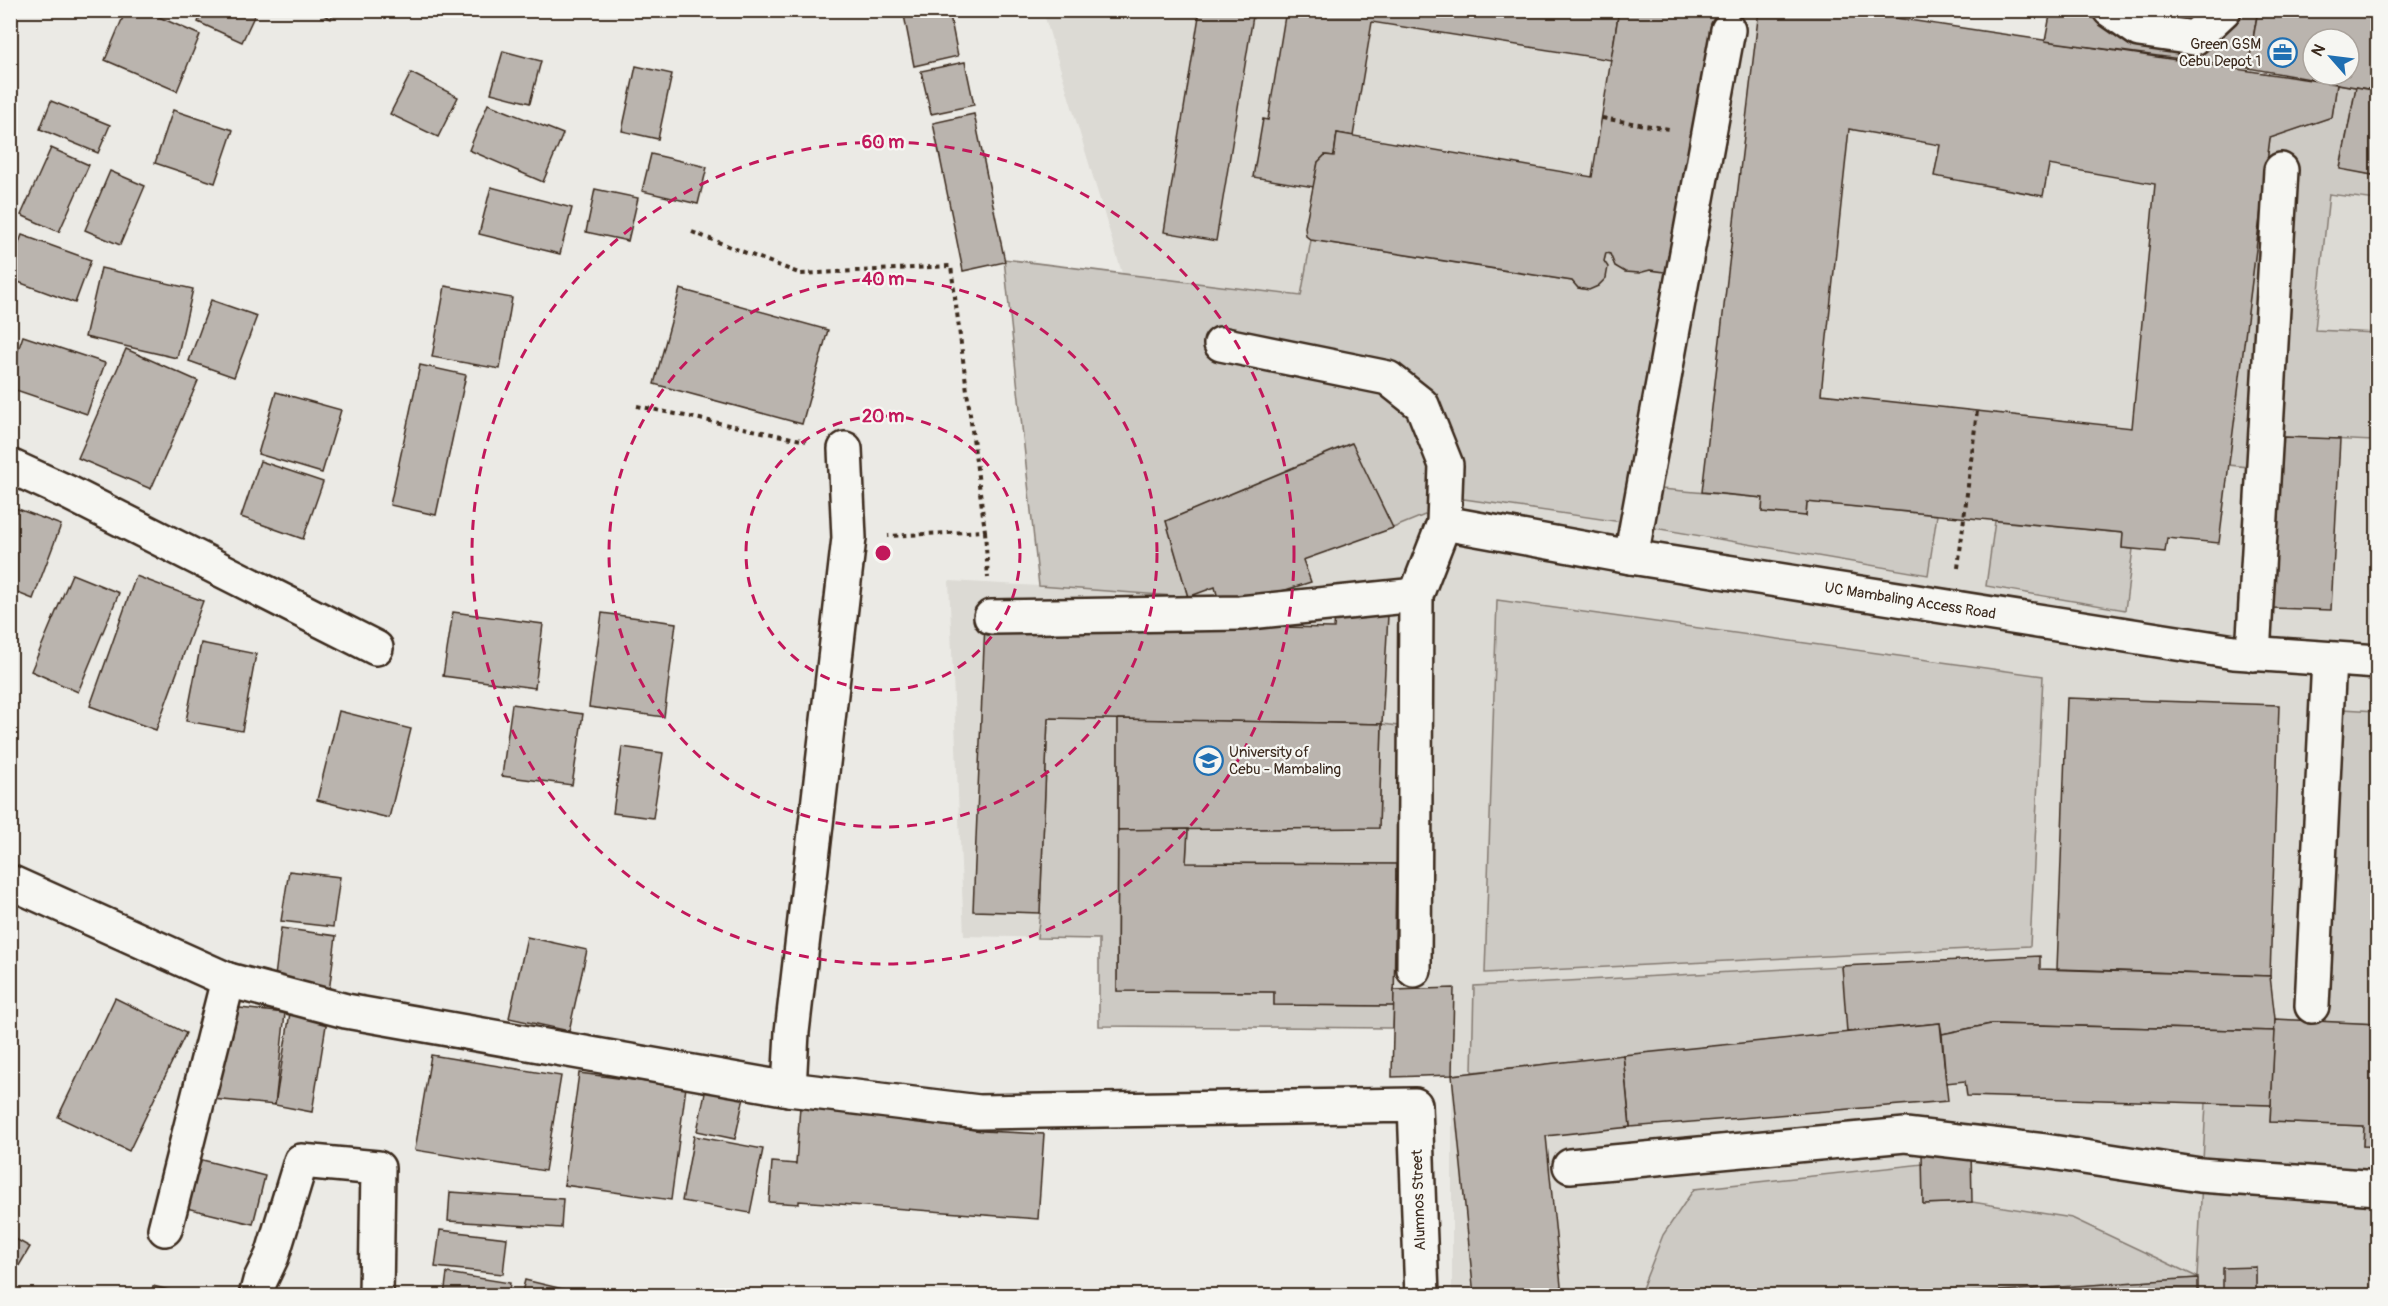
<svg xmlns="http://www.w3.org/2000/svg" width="2388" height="1306" font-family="Pangolin,sans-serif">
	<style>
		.built { fill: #dcdad4 }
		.green { fill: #cdcac4; stroke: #847a71; stroke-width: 1.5 }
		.building { fill: #bab4ae; stroke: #3b2a1e; stroke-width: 1.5; fill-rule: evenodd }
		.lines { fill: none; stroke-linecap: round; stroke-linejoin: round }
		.minor-casing { stroke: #3b2a1e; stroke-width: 38 }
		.path { stroke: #3b2a1e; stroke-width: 4; stroke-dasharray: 4.5 4.5; stroke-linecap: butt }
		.minor { stroke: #f6f6f2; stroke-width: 33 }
		.ring { fill: none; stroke: #c2185b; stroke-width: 3; stroke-dasharray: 10 8 }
		.labels { text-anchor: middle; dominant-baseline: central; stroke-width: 4.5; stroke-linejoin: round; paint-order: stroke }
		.poi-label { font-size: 15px; fill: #3b2a1e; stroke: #f6f6f2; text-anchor: end }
		.street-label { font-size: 15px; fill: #3b2a1e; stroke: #f6f6f2 }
		.centre { fill: #c2185b; stroke: #f6f6f2; stroke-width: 3 }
		.ring-label { font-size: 18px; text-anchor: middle; font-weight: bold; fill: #c2185b; stroke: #f6f6f2; stroke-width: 4.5; stroke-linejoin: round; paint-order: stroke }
	</style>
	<rect width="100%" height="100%" fill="#ebeae5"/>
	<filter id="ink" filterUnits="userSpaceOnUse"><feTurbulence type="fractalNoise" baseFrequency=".0167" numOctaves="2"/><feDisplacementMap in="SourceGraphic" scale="12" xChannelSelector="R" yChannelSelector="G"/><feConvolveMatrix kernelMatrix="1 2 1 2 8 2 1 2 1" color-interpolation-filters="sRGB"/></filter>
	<g filter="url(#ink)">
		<path class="built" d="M 1043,11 L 1841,11 L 2377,95 L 2377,1295 L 1452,1295 L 1452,1075 L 1392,1077 L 1393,1028 L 1099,1026 L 1098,939 L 964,936 L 949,581 L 1039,586 L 1004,259 L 1122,273 Z"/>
		<g class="green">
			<path d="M 2337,84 L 2356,87 L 2340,168 L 2377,176 L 2377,200 L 2329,194 L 2315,330 L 2377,333 L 2378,406 L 2374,441 L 2283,437 L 2281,470 L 2228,465 L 2270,138 L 2332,117 Z"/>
			<path d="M 1311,240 L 1572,281 L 1578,288 C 1591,290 1597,287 1606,278 L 1604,261 L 1606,253 L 1610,254 L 1615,266 C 1635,277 1634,269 1652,270 C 1658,270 1665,272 1671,273 L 1628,523 L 1464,499 L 1393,528 L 1351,443 L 1166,521 L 1188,597 L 1039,586 L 1004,259 L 1301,296 Z"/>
			<path d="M 1661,489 L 1763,498 L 1762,512 L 1806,516 L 1807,502 L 1937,515 L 1928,575 L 1654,528 Z"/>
			<path d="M 1995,521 L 2123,533 L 2122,548 L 2133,549 L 2125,610 L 1986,586 Z"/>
			<path d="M 1497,600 L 2043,676 L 2030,946 L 1485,973 Z"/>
			<path d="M 2342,709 L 2377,711 L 2377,1024 L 2325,1022 Z"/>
			<path d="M 1048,718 L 1118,719 L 1117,991 L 1274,992 L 1274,1005 L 1394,1006 L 1393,1028 L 1099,1026 L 1099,939 L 1037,938 L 1040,913 Z"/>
			<path d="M 1382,724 L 1398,726 L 1396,864 L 1186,863 L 1188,829 L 1379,828 Z"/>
			<path d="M 1842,966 L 1851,1032 L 1472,1072 L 1474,986 Z"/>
			<path d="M 2206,1103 L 2271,1105 L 2270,1122 L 2364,1126 L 2363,1146 L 2377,1147 L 2377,1295 L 2256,1295 L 2256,1267 L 2223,1296 L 2198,1295 L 2197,1278 L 1935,1296 L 1639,1296 L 1663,1235 L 1694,1189 L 1923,1164 L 1923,1204 L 1972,1202 L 2072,1218 L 2197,1277 Z"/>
		</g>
		<g class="building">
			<path d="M 126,10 L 143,10 L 200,35 L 177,91 L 105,60 Z"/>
			<path d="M 203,10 L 257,10 L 242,42 L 198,22 Z"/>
			<path d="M 314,10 L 335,10 L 331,19 Z"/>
			<path d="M 903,10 L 949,10 L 958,56 L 914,66 Z"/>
			<path d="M 1200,10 L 1254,10 L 1216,241 L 1164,232 Z"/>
			<path d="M 1286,10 L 1619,10 L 1611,60 L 1372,22 L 1353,136 L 1337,133 L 1334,156 L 1325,155 L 1318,162 L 1314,187 L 1253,177 L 1263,119 L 1268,120 Z"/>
			<path d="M 1619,10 L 1719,10 L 1671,273 L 1650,270 L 1639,273 L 1625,272 L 1615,266 L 1610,254 L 1606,253 L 1604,261 L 1608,267 L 1606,278 L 1598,286 L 1589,290 L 1578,288 L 1572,281 L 1311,240 L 1306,236 L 1305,227 L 1318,162 L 1325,155 L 1334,156 L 1337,133 L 1592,177 Z"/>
			<path d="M 1759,10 L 1842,10 L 2337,84 L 2332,117 L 2270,138 L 2219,543 L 2167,538 L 2165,552 L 2133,549 L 2122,548 L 2123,533 L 1807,502 L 1806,516 L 1762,512 L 1763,498 L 1702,492 ZM 1849,129 L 1940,145 L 1934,176 L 2043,196 L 2049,165 L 2155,184 L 2132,428 L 1821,394 Z"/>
			<path d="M 2051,10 L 2258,10 L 2248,68 L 2045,41 Z"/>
			<path d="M 2258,10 L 2378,10 L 2378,91 L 2248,68 ZM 2313,39 L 2349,39 L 2349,75 L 2313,75 Z"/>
			<path d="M 503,51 L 541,61 L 530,103 L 491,93 Z"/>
			<path d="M 965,62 L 974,105 L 931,114 L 921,71 Z"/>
			<path d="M 636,66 L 672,74 L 658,139 L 622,131 Z"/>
			<path d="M 411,73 L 458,97 L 438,137 L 390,114 Z"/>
			<path d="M 2356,87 L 2378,91 L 2378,176 L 2340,169 Z"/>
			<path d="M 51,101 L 110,125 L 98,153 L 40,129 Z"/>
			<path d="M 488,104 L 563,134 L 543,182 L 469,150 Z"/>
			<path d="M 173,110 L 233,130 L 215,183 L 155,163 Z"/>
			<path d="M 974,114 L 1005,262 L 963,271 L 933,123 Z"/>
			<path d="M 51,148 L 89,165 L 59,232 L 21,215 Z"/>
			<path d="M 651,154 L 707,167 L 698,204 L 642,191 Z"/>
			<path d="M 110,171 L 145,186 L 120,245 L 85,230 Z"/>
			<path d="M 491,187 L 572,208 L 560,254 L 479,234 Z"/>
			<path d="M 595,189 L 638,198 L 628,241 L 586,232 Z"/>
			<path d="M 22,235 L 91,260 L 75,303 L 10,279 L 10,266 Z"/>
			<path d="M 101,268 L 193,289 L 177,358 L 85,337 Z"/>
			<path d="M 445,286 L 512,298 L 500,369 L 432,357 Z"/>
			<path d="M 680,289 L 828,330 L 802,424 L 654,384 Z"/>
			<path d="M 211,300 L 257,316 L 234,377 L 189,361 Z"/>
			<path d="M 23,336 L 105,363 L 87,414 L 10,388 L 10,373 Z"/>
			<path d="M 126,349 L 198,381 L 151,489 L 78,458 Z"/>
			<path d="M 420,365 L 466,375 L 436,515 L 390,505 Z"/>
			<path d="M 276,392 L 341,410 L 322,473 L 258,454 Z"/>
			<path d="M 2283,437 L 2340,439 L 2331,610 L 2272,608 Z"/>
			<path d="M 1352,443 L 1393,528 L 1303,560 L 1311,582 L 1221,610 L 1215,587 L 1188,597 L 1166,521 Z"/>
			<path d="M 260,461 L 323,482 L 303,539 L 241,517 Z"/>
			<path d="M 10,506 L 61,525 L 33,599 L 10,590 Z"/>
			<path d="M 72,574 L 119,593 L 78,692 L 31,671 Z"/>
			<path d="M 136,576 L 203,601 L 156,730 L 90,706 Z"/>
			<path d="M 453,612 L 543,624 L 535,688 L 443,676 Z"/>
			<path d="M 602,613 L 676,623 L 664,717 L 589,707 Z"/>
			<path d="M 1335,614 L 1388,615 L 1382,724 L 1048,718 L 1040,913 L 973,911 L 985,622 L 1334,628 Z"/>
			<path d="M 201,643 L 256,654 L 242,731 L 186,721 Z"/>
			<path d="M 2067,698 L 2279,705 L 2270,976 L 2057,969 Z"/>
			<path d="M 512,704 L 583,714 L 572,785 L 502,776 Z"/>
			<path d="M 339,711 L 411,729 L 389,818 L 317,800 Z"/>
			<path d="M 1118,719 L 1382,724 L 1379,828 L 1118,830 Z"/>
			<path d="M 622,747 L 663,753 L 653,818 L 613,813 Z"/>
			<path d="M 1188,829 L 1186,863 L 1396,864 L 1394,1006 L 1274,1005 L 1274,992 L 1117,991 L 1118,830 Z"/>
			<path d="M 289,871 L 340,877 L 333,927 L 281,921 Z"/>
			<path d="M 281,928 L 336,936 L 329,992 L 274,985 Z"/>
			<path d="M 527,937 L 587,950 L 569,1031 L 509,1018 Z"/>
			<path d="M 2040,956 L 2040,969 L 2270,976 L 2275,1019 L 2275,1031 L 1991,1024 L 1942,1034 L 1940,1023 L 1847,1032 L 1842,966 Z"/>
			<path d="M 1454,988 L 1452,1075 L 1392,1077 L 1394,990 Z"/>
			<path d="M 115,998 L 186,1033 L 129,1151 L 58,1117 Z"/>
			<path d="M 221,1006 L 285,1013 L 275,1105 L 212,1099 Z"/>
			<path d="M 290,1013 L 327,1019 L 312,1112 L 275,1105 Z"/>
			<path d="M 2275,1019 L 2378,1024 L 2378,1147 L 2363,1146 L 2364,1126 L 2270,1122 Z"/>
			<path d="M 1940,1023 L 1948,1101 L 1630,1127 L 1623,1055 Z"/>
			<path d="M 1991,1024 L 2275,1031 L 2271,1105 L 1967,1096 L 1965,1081 L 1946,1083 L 1942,1034 Z"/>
			<path d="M 431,1055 L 561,1076 L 545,1171 L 415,1150 Z"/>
			<path d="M 1623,1055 L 1630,1127 L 1546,1136 L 1562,1296 L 1474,1296 L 1452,1075 Z"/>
			<path d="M 579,1073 L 686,1087 L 671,1200 L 564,1185 Z"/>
			<path d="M 706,1088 L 744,1097 L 735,1139 L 697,1131 Z"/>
			<path d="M 800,1106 L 982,1131 L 1044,1134 L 1038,1219 L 799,1201 L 799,1204 L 769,1202 L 772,1162 L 796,1164 Z"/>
			<path d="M 694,1136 L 763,1149 L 750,1213 L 682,1201 Z"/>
			<path d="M 1971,1150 L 1972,1202 L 1923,1204 L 1922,1154 Z"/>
			<path d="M 191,1157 L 265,1176 L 253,1224 L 178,1206 Z"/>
			<path d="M 450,1192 L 563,1199 L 561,1228 L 448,1221 Z"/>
			<path d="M 440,1230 L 507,1238 L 503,1274 L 435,1267 Z"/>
			<path d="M 10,1236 L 30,1247 L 10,1281 Z"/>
			<path d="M 2256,1267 L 2256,1296 L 2223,1296 L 2223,1268 Z"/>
			<path d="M 447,1273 L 510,1283 L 508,1296 L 444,1296 Z"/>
			<path d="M 2198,1278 L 2198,1296 L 1935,1295 Z"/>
			<path d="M 525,1280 L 563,1289 L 561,1296 L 521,1296 Z"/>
			<path d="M 153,1286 L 192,1296 L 150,1296 Z"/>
		</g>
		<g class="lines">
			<defs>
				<g id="minor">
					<path d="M 2110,10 L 2139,30 L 2194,38 L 2224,10"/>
					<path d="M 1221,344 L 1388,378 L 1422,405 L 1446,465 L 1444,523 L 1416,595 L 1414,970"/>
					<path d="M 10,466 L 69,493 L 376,648"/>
					<path d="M 1444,523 L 1631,557 L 2234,652 L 2378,662"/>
					<path d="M 1631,557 L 1728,30"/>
					<path d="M 991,617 L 1240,613 L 1416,595"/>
					<path d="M 2253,654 L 2281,170"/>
					<path d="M 10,882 L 228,980 L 346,1011 L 789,1089 L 979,1112 L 1415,1105 L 1422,1296"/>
					<path d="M 2312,1006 L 2329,659"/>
					<path d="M 789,1089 L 792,1032 L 849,538 L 845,449"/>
					<path d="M 1570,1166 L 1905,1135 L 2045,1151 L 2200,1175 L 2378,1188"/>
					<path d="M 165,1229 L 228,980"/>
					<path d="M 256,1296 L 260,1281 L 272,1256 L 301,1161 L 378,1168 L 376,1296"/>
				</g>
			</defs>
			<use href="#minor" class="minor-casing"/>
			<g class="path">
				<path d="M 1602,118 L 1669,129"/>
				<path d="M 692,232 L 801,274 L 951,266 L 985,531 L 888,536"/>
				<path d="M 637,406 L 806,441"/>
				<path d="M 985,531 L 988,578"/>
				<path d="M 1958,568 L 1977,411"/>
			</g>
			<use href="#minor" class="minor"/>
		</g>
	</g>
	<g class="ring">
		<circle cx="883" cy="553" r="137"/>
		<circle cx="883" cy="553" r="274"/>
		<circle cx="883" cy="553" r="411"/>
	</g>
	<defs>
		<symbol id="office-ring" viewBox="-11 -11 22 22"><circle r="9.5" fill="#f6f6f2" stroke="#1f6fb2" stroke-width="1.5"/><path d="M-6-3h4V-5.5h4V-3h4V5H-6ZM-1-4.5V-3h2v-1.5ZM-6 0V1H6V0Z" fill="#1f6fb2"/></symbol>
		<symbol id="school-ring" viewBox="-11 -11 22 22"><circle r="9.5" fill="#f6f6f2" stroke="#1f6fb2" stroke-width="1.5"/><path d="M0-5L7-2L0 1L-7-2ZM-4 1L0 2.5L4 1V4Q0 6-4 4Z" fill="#1f6fb2"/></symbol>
	</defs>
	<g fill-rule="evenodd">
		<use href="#office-ring" x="2266" y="36" width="33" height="33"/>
		<use href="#school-ring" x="1192" y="744" width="33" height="33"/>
	</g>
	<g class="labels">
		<g class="poi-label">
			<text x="2261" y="44">Green GSM<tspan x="2261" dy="17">Cebu Depot 1</tspan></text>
			<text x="1229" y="752" text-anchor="start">University of<tspan x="1229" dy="17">Cebu - Mambaling</tspan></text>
		</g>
		<g class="street-label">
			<text transform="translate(1910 601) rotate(9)">UC Mambaling Access Road</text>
			<text transform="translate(1419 1200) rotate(-92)">Alumnos Street</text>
		</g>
	</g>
	<circle cx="883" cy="553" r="9" class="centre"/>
	<g class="ring-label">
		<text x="883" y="148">60 m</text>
		<text x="883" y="285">40 m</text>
		<text x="883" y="422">20 m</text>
	</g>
	<rect width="2388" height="1306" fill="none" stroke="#f6f6f2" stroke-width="36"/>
	<rect x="18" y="18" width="2352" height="1270" fill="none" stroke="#3b2a1e" stroke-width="2" filter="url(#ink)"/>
	<g transform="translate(2331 57) rotate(298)"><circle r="28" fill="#f6f6f2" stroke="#aba49d" stroke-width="1.5"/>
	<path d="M0-4.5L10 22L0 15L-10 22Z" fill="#1f6fb2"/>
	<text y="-9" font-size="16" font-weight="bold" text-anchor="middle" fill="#3b2a1e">N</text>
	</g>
</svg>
